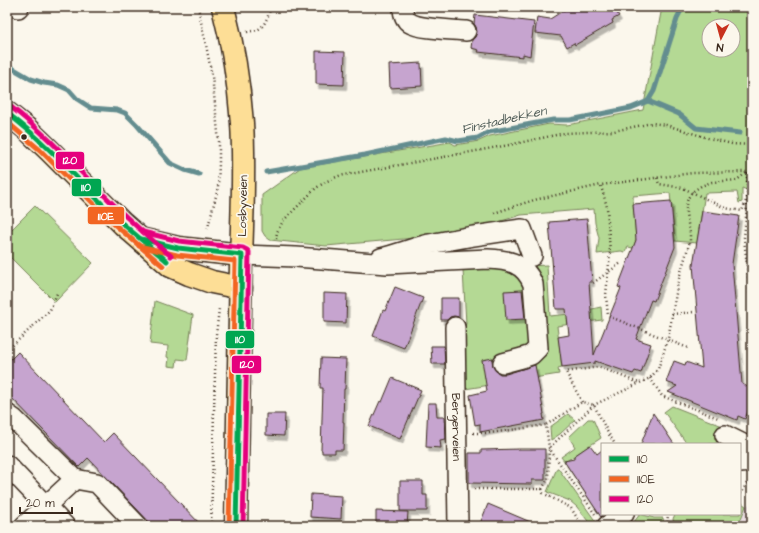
<svg xmlns="http://www.w3.org/2000/svg" width="759" height="533" font-family="'Architects Daughter',sans-serif">
	<style>
		.built { fill: #ebdee3 }
		.green { fill: #b4d994; stroke: #788259; fill-rule: evenodd }
		.lines { fill: none; stroke-linecap: round; stroke-linejoin: round }
		.stream { stroke: #648d8f; stroke-width: 5 }
		.building { fill: #c6a4cf; stroke: #3b2a1e; filter: url(#shadow) }
		.minor-casing { stroke: #3b2a1e; stroke-width: 22 }
		.major-casing { stroke: #3b2a1e; stroke-width: 25 }
		.path { stroke: #3b2a1e; stroke-width: 2.5; stroke-dasharray: 1 3; stroke-linecap: butt }
		.minor { stroke: #fbf7ec; stroke-width: 19 }
		.major { stroke: #fdde96; stroke-width: 22 }
		.bus-1-casing { stroke: #fbf7ec; stroke-width: 8 }
		.bus-2-casing { stroke: #fbf7ec; stroke-width: 8 }
		.bus-3-casing { stroke: #fbf7ec; stroke-width: 8 }
		.bus-1 { stroke: #00a651; stroke-width: 5 }
		.bus-2 { stroke: #f26522; stroke-width: 5 }
		.bus-3 { stroke: #e5007d; stroke-width: 5 }
		.bus-dot { fill: #3b2a1e; stroke: #fbf7ec; stroke-width: 1.5 }
		.labels { text-anchor: middle; dominant-baseline: central; stroke-width: 3.5; stroke-linejoin: round; paint-order: stroke }
		.street-label { font-size: 12px; fill: #3b2a1e; stroke: #fbf7ec }
		.water-label { font-size: 13px; font-style: italic; fill: #4f5c57; stroke: #fbf7ec }
		.line-badge { stroke: #fbf7ec; stroke-width: 1.5 }
		.badge-label { font-size: 11px; text-anchor: middle; font-weight: bold; fill: #fff }
	</style>
	<defs>
		<filter id="shadow"><feDropShadow dx="2.5" dy="4.5" stdDeviation="0" flood-color="#0004"/></filter>
	</defs>
	<rect width="100%" height="100%" fill="#fbf7ec"/>
	<filter id="ink" filterUnits="userSpaceOnUse"><feTurbulence type="fractalNoise" baseFrequency=".025" numOctaves="2"/><feDisplacementMap in="SourceGraphic" scale="8" xChannelSelector="R" yChannelSelector="G"/><feConvolveMatrix kernelMatrix="1 2 1 2 8 2 1 2 1" color-interpolation-filters="sRGB"/></filter>
	<g filter="url(#ink)">
		<path class="built" d="M 752,503 L 752,526 L 738,526 L 746,506 Z"/>
		<g class="green">
			<path d="M 662,7 L 752,7 L 752,192 L 742,188 L 742,202 L 739,203 L 737,192 L 705,193 L 697,243 L 675,241 L 670,193 L 633,196 L 636,240 L 633,248 L 628,247 L 625,252 L 621,251 L 597,254 L 599,238 L 595,223 L 594,209 L 521,215 L 459,234 L 326,246 L 270,240 L 265,236 L 262,231 L 262,195 L 300,168 L 450,142 L 455,145 L 479,141 L 490,136 L 549,124 L 567,125 L 643,110 ZM 709,26 L 733,26 L 733,50 L 709,50 Z"/>
			<path d="M 35,206 L 93,263 L 55,302 L 7,254 L 7,234 Z"/>
			<path d="M 547,265 L 550,316 L 570,314 L 601,307 L 602,320 L 557,326 L 562,367 L 558,368 L 559,374 L 465,389 L 462,329 L 466,324 L 463,270 Z"/>
			<path d="M 155,301 L 193,315 L 187,360 L 177,359 L 176,367 L 168,366 L 169,358 L 167,357 L 168,346 L 150,344 Z"/>
			<path d="M 672,406 L 725,427 L 720,441 L 714,444 L 687,444 L 664,412 Z"/>
			<path d="M 568,414 L 575,420 L 560,434 L 551,440 L 550,427 Z"/>
			<path d="M 588,419 L 593,419 L 601,438 L 565,462 L 561,457 L 575,447 L 569,437 Z"/>
			<path d="M 557,468 L 558,468 L 596,522 L 591,525 L 577,507 L 570,501 L 547,492 Z"/>
			<path d="M 740,502 L 746,506 L 738,526 L 674,526 L 673,519 L 675,514 L 740,514 Z"/>
			<path d="M 640,514 L 654,518 L 663,518 L 664,526 L 631,526 Z"/>
		</g>
		<g class="lines">
			<g class="stream">
				<path d="M 7,65 L 31,79 L 44,83 L 58,85 L 69,90 L 77,99 L 91,108 L 117,110 L 125,113 L 137,125 L 170,163 L 185,170 L 199,174"/>
				<path d="M 648,101 L 679,114 L 696,128 L 740,133"/>
				<path d="M 266,172 L 365,155 L 446,138 L 458,141 L 478,138 L 489,132 L 553,120 L 570,120 L 631,108 L 648,101 L 654,91 L 678,16 L 683,7"/>
			</g>
		</g>
		<g class="building">
			<path d="M 569,7 L 613,7 L 619,16 L 612,20 L 613,23 L 575,45 L 574,43 L 567,47 L 561,36 L 535,33 L 537,17 L 550,19 Z"/>
			<path d="M 475,15 L 534,22 L 530,56 L 523,54 L 523,57 L 478,52 L 479,50 L 471,48 L 472,40 L 475,37 L 477,32 L 476,27 L 474,24 Z"/>
			<path d="M 316,51 L 345,52 L 344,85 L 316,84 Z"/>
			<path d="M 421,63 L 422,86 L 390,88 L 389,65 Z"/>
			<path d="M 671,201 L 675,247 L 654,301 L 651,300 L 636,339 L 651,344 L 641,373 L 635,371 L 633,374 L 595,361 L 595,363 L 562,367 L 558,337 L 569,335 L 566,309 L 556,309 L 549,222 L 587,219 L 592,282 L 589,282 L 594,355 L 621,288 L 618,287 L 636,240 L 633,204 Z"/>
			<path d="M 702,211 L 739,216 L 732,264 L 742,384 L 752,389 L 752,401 L 745,419 L 738,416 L 737,420 L 668,392 L 677,386 L 666,382 L 674,361 L 685,365 L 686,362 L 702,368 L 693,265 Z"/>
			<path d="M 395,287 L 423,298 L 404,348 L 373,336 L 383,310 L 385,311 Z"/>
			<path d="M 522,290 L 525,319 L 506,320 L 504,291 Z"/>
			<path d="M 324,293 L 347,294 L 346,323 L 324,322 Z"/>
			<path d="M 441,298 L 459,298 L 459,317 L 454,316 L 450,317 L 447,320 L 441,320 Z"/>
			<path d="M 431,346 L 444,346 L 445,364 L 432,364 Z"/>
			<path d="M 18,352 L 104,442 L 113,433 L 202,526 L 153,526 L 88,458 L 79,467 L 7,393 L 7,363 Z"/>
			<path d="M 321,358 L 346,359 L 345,389 L 344,389 L 343,422 L 344,422 L 343,450 L 335,450 L 335,453 L 322,453 L 322,450 L 321,450 L 323,388 L 320,388 Z"/>
			<path d="M 493,358 L 492,360 L 493,366 L 496,371 L 500,374 L 506,374 L 535,365 L 544,414 L 543,414 L 544,420 L 480,432 L 480,424 L 475,425 L 470,395 L 487,391 L 482,360 Z"/>
			<path d="M 392,378 L 421,390 L 400,439 L 369,426 L 380,401 L 382,402 Z"/>
			<path d="M 428,403 L 436,403 L 437,417 L 445,417 L 446,439 L 440,440 L 441,448 L 426,447 Z"/>
			<path d="M 653,413 L 664,429 L 674,444 L 641,444 Z"/>
			<path d="M 266,414 L 285,414 L 284,436 L 266,435 Z"/>
			<path d="M 590,445 L 597,454 L 602,450 L 602,516 L 601,517 L 564,461 L 574,459 L 574,456 Z"/>
			<path d="M 520,449 L 545,449 L 545,480 L 532,480 L 532,484 L 469,483 L 469,453 L 481,453 L 481,450 Z"/>
			<path d="M 400,481 L 423,481 L 423,495 L 427,495 L 427,511 L 400,511 Z"/>
			<path d="M 311,494 L 342,496 L 341,519 L 310,517 Z"/>
			<path d="M 488,504 L 540,526 L 479,526 Z"/>
			<path d="M 376,511 L 408,512 L 407,526 L 376,526 Z"/>
		</g>
		<g class="lines">
			<defs>
				<g id="minor">
					<path d="M 403,7 C 403,14 404,19 410,23 C 419,29 455,30 466,31"/>
					<path d="M 18,8 L 19,7"/>
					<path d="M 242,255 L 296,257 L 387,264 L 488,259 C 508,260 524,262 533,284 L 538,348 L 531,355 L 522,358 L 503,363"/>
					<path d="M 381,258 C 397,254 413,248 429,244 C 460,238 491,233 522,229 L 532,256"/>
					<path id="s1" d="M 455,327 L 458,526"/>
					<path d="M 7,414 L 14,419 L 75,479 L 97,483 L 138,526"/>
					<path d="M 725,435 L 745,445 L 752,449"/>
					<path d="M 740,463 L 752,462"/>
					<path d="M 7,465 L 65,526"/>
					<path d="M 24,526 L 75,479"/>
					<path d="M 607,526 L 624,514"/>
				</g>
				<g id="major">
					<path d="M 223,7 C 233,45 239,84 242,123 C 245,170 242,216 241,263 C 240,350 238,438 236,526"/>
					<path d="M 7,113 L 27,129 L 49,150 L 123,224 L 171,266 L 189,274 L 212,282 L 241,288"/>
					<path d="M 144,240 L 178,248 L 242,255"/>
				</g>
			</defs>
			<use href="#minor" class="minor-casing"/>
			<use href="#major" class="major-casing"/>
			<g class="path">
				<path d="M 198,7 L 205,40 L 212,76 L 219,142 L 219,163 L 218,188 L 207,231"/>
				<path d="M 247,32 C 251,31 254,31 257,30 C 266,26 268,15 271,7"/>
				<path d="M 747,173 L 747,205 L 744,238 L 752,313"/>
				<path d="M 657,178 L 659,184 L 683,188 L 725,208 L 742,211 L 746,200"/>
				<path d="M 601,186 L 607,207 L 610,253 L 606,295 L 608,316 L 688,348"/>
				<path d="M 494,213 L 534,200 L 601,185 L 693,173 L 747,172 L 752,171"/>
				<path d="M 276,239 L 277,232 L 283,221 L 316,188 L 327,181 L 339,176 L 509,145 L 565,133 L 614,131 L 652,123 L 666,125 L 708,138 L 732,144 L 752,145"/>
				<path d="M 593,283 L 621,263"/>
				<path d="M 672,314 L 694,312"/>
				<path d="M 7,351 L 50,310 L 58,291"/>
				<path d="M 650,378 L 662,396 L 718,418"/>
				<path d="M 582,402 L 566,372 L 599,367 L 639,383"/>
				<path d="M 473,433 L 490,433 L 546,425"/>
				<path d="M 474,489 L 542,489 L 543,493 L 571,508 L 582,526"/>
				<path d="M 542,489 L 548,479 L 549,448 L 594,405 L 650,378 L 658,369 L 668,339 L 678,282 L 690,241 L 690,233 L 686,214 L 686,205 L 688,198 L 692,192 L 701,186 L 712,182 L 737,180 L 746,173"/>
				<path d="M 740,494 L 741,494 L 748,481"/>
				<path d="M 595,514 L 549,448 L 546,425 L 582,402 L 594,405 L 608,433 L 615,444"/>
				<path d="M 211,526 L 216,335 L 219,309"/>
				<path d="M 667,526 L 668,514"/>
			</g>
			<use href="#minor" class="minor"/>
			<use href="#major" class="major"/>
			<defs>
				<g id="bus-1">
					<path d="M 7,113 C 46,142 77,179 111,213 C 129,230 148,245 167,261"/>
					<path d="M 141,239 L 178,248 L 242,255 L 236,526"/>
				</g>
				<g id="bus-2">
					<path d="M 7,122 L 40,150 L 114,224 L 163,266"/>
					<path d="M 139,246 L 177,255 L 235,261 L 229,526"/>
				</g>
				<g id="bus-3">
					<path d="M 11,107 C 50,137 81,173 116,207 C 133,224 152,240 171,256"/>
					<path d="M 143,232 L 179,241 L 243,248 L 247,250 L 249,252 L 243,526"/>
				</g>
			</defs>
			<use href="#bus-1" class="bus-1-casing"/>
			<use href="#bus-2" class="bus-2-casing"/>
			<use href="#bus-3" class="bus-3-casing"/>
			<use href="#bus-1" class="bus-1"/>
			<use href="#bus-2" class="bus-2"/>
			<use href="#bus-3" class="bus-3"/>
		</g>
	</g>
	<circle class="bus-dot" cx="24" cy="137" r="3.5"/>
	<g class="labels">
		<g class="street-label">
			<text transform="translate(243 206) rotate(-89)">Losbyveien</text>
			<text stroke="none"><textPath href="#s1" startOffset="100">Bergerveien</textPath></text>
		</g>
		<g class="water-label">
			<text transform="translate(504 120) rotate(-13)">Finstadbekken</text>
		</g>
	</g>
	<g class="line-badge">
		<rect x="55" y="151" width="30" height="19" rx="4" fill="#e5007d"/>
		<rect x="71" y="178" width="31" height="19" rx="4" fill="#00a651"/>
		<rect x="87" y="206" width="38" height="19" rx="4" fill="#f26522"/>
		<rect x="225" y="330" width="30" height="19" rx="4" fill="#00a651"/>
		<rect x="231" y="355" width="31" height="19" rx="4" fill="#e5007d"/>
	</g>
	<g class="badge-label">
		<text x="70" y="164">120</text>
		<text x="86" y="191">110</text>
		<text x="106" y="220">110E</text>
		<text x="240" y="343">110</text>
		<text x="247" y="368">120</text>
	</g>
	<rect width="759" height="533" fill="none" stroke="#fbf7ec" stroke-width="24"/>
	<rect x="12" y="12" width="735" height="509" fill="none" stroke="#3b2a1e" stroke-width="1.5" filter="url(#ink)"/>
	<rect x="601" y="443" width="140" height="72" fill="#fbf7ec" stroke="#aea59a"/>
	<rect x="609" y="456" width="20" height="6" fill="#00a651" stroke="#aea59a"/>
	<text x="637" y="463" font-size="12" fill="#3b2a1e">110</text>
	<rect x="609" y="476" width="20" height="6" fill="#f26522" stroke="#aea59a"/>
	<text x="637" y="483" font-size="12" fill="#3b2a1e">110E</text>
	<rect x="609" y="496" width="20" height="6" fill="#e5007d" stroke="#aea59a"/>
	<text x="637" y="503" font-size="12" fill="#3b2a1e">120</text>
	<g transform="translate(721 38) rotate(186)"><circle r="19" fill="#fbf7ec" stroke="#aea59a"/>
	<path d="M0-3L7 15L0 10L-7 15Z" fill="#c8321e"/>
	<text y="-6" font-size="11" font-weight="bold" text-anchor="middle" fill="#3b2a1e">N</text>
	</g>
	<path d="M20 507v6h52v-6" fill="none" stroke="#3b2a1e" stroke-width="2"/>
	<text x="26" y="507" font-size="12" fill="#3b2a1e" stroke="#fbf7ec" stroke-width="3" paint-order="stroke">20 m</text>
</svg>
